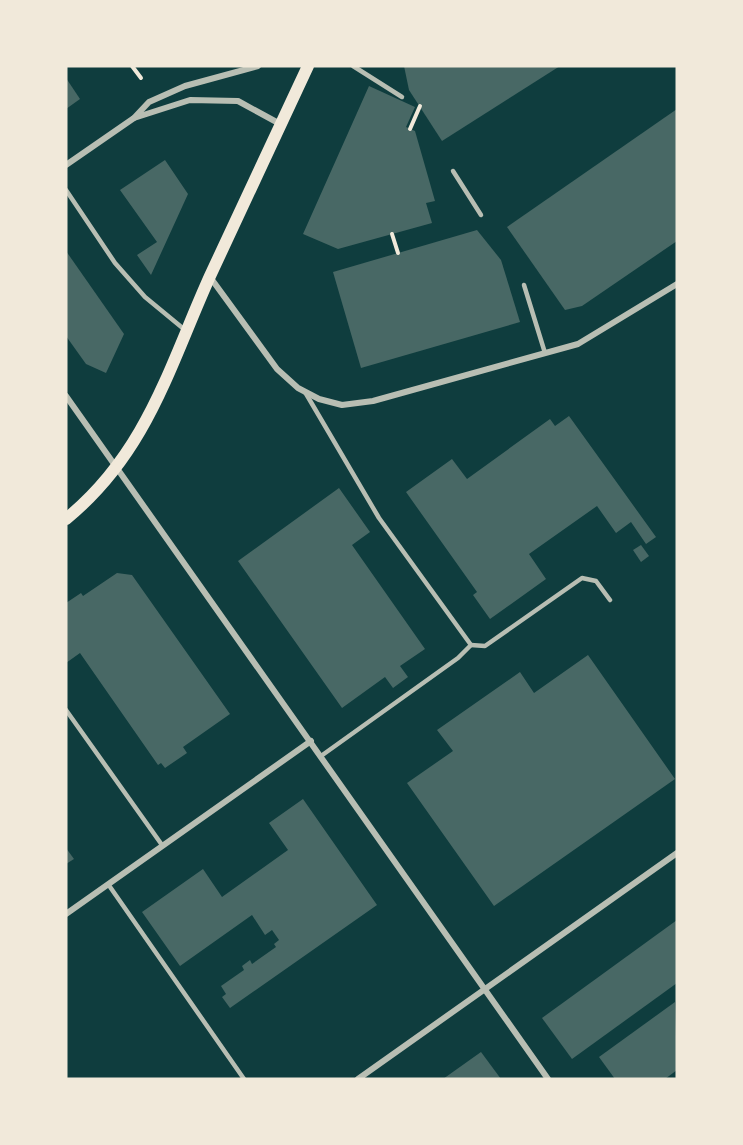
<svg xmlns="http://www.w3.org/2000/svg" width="743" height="1145" font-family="'Alegreya Sans',sans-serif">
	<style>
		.building { fill: #486865 }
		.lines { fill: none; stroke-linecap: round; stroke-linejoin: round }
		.path { stroke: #f1e9da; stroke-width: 4 }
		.service { stroke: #b8beb3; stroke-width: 4.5 }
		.minor { stroke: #b8beb3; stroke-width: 6 }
		.secondary { stroke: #f1e9da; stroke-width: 12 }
	</style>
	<rect width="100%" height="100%" fill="#0f3d3e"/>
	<g class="building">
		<path d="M 404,66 L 560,66 L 442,141 L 409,90 Z"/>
		<path d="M 66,78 L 80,99 L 66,109 Z"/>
		<path d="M 369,86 L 415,107 L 406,127 L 415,131 L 435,201 L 426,203 L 432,223 L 338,249 L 303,234 Z"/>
		<path d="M 677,109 L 677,241 L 582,306 L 565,310 L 507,227 Z"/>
		<path d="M 165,160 L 188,194 L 151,275 L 137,255 L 157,242 L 120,190 Z"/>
		<path d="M 477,230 L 501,260 L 520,322 L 361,368 L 333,272 Z"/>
		<path d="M 66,251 L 124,334 L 106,373 L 86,364 L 66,336 Z"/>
		<path d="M 569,416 L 656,537 L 646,544 L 631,522 L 616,533 L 597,506 L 529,554 L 546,579 L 490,619 L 473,595 L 477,592 L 406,492 L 452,459 L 467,479 L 550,419 L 555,426 Z"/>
		<path d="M 339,488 L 370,532 L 352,545 L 425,649 L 400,666 L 408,677 L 393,688 L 385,677 L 342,708 L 238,561 Z"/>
		<path d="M 641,545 L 649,556 L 641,562 L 633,550 Z"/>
		<path d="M 117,573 L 132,575 L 230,714 L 183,747 L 187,753 L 165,768 L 161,763 L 158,765 L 80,653 L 66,663 L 66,603 L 81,593 L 83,596 Z"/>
		<path d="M 588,655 L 675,779 L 494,906 L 407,783 L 453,751 L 437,730 L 520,672 L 534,693 Z"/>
		<path d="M 303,799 L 377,905 L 230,1008 L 222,997 L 226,994 L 221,986 L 244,970 L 242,966 L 250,960 L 252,964 L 276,947 L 274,944 L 279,940 L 272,930 L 265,935 L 252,915 L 180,966 L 142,912 L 203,869 L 222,897 L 288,850 L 269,823 Z"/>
		<path d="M 66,848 L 74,859 L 66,864 Z"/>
		<path d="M 677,920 L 677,983 L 572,1059 L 542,1018 Z"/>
		<path d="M 675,1002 L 677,1070 L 665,1079 L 615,1079 L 599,1057 Z"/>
		<path d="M 481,1052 L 501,1079 L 443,1079 Z"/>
	</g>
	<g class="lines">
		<g class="path">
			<path d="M 132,66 L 141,78"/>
			<path d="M 410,129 L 420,106"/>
			<path d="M 392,234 L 398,253"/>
		</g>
		<g class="service">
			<path d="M 353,66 L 402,97"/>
			<path d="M 453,171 L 481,215"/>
			<path d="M 66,190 L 115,263 L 145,297 L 185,330"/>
			<path d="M 524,285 L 545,353"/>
			<path d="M 305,392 L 379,518 L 471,645 L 458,658 L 321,756"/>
			<path d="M 471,645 L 485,646 L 582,578 L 596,581 L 610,600"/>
			<path d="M 66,710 L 162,845"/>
			<path d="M 108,884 L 244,1079"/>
		</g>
		<g class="minor">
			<path d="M 134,118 L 190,100 L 238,101 L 282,125"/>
			<path d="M 66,165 L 134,118 L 149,102 L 185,86 L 258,66"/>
			<path d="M 210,277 L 277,369 L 298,388 L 319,399 L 342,405 L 373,401 L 578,344 L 677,284"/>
			<path d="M 66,396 L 548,1079"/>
			<path d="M 66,914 L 311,741"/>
			<path d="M 358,1079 L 677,853"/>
		</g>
		<path class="secondary" d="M 66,519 C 147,453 169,367 210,276 C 242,206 276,136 308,66"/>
	</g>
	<rect width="743" height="1145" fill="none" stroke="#f1e9da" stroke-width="135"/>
</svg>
